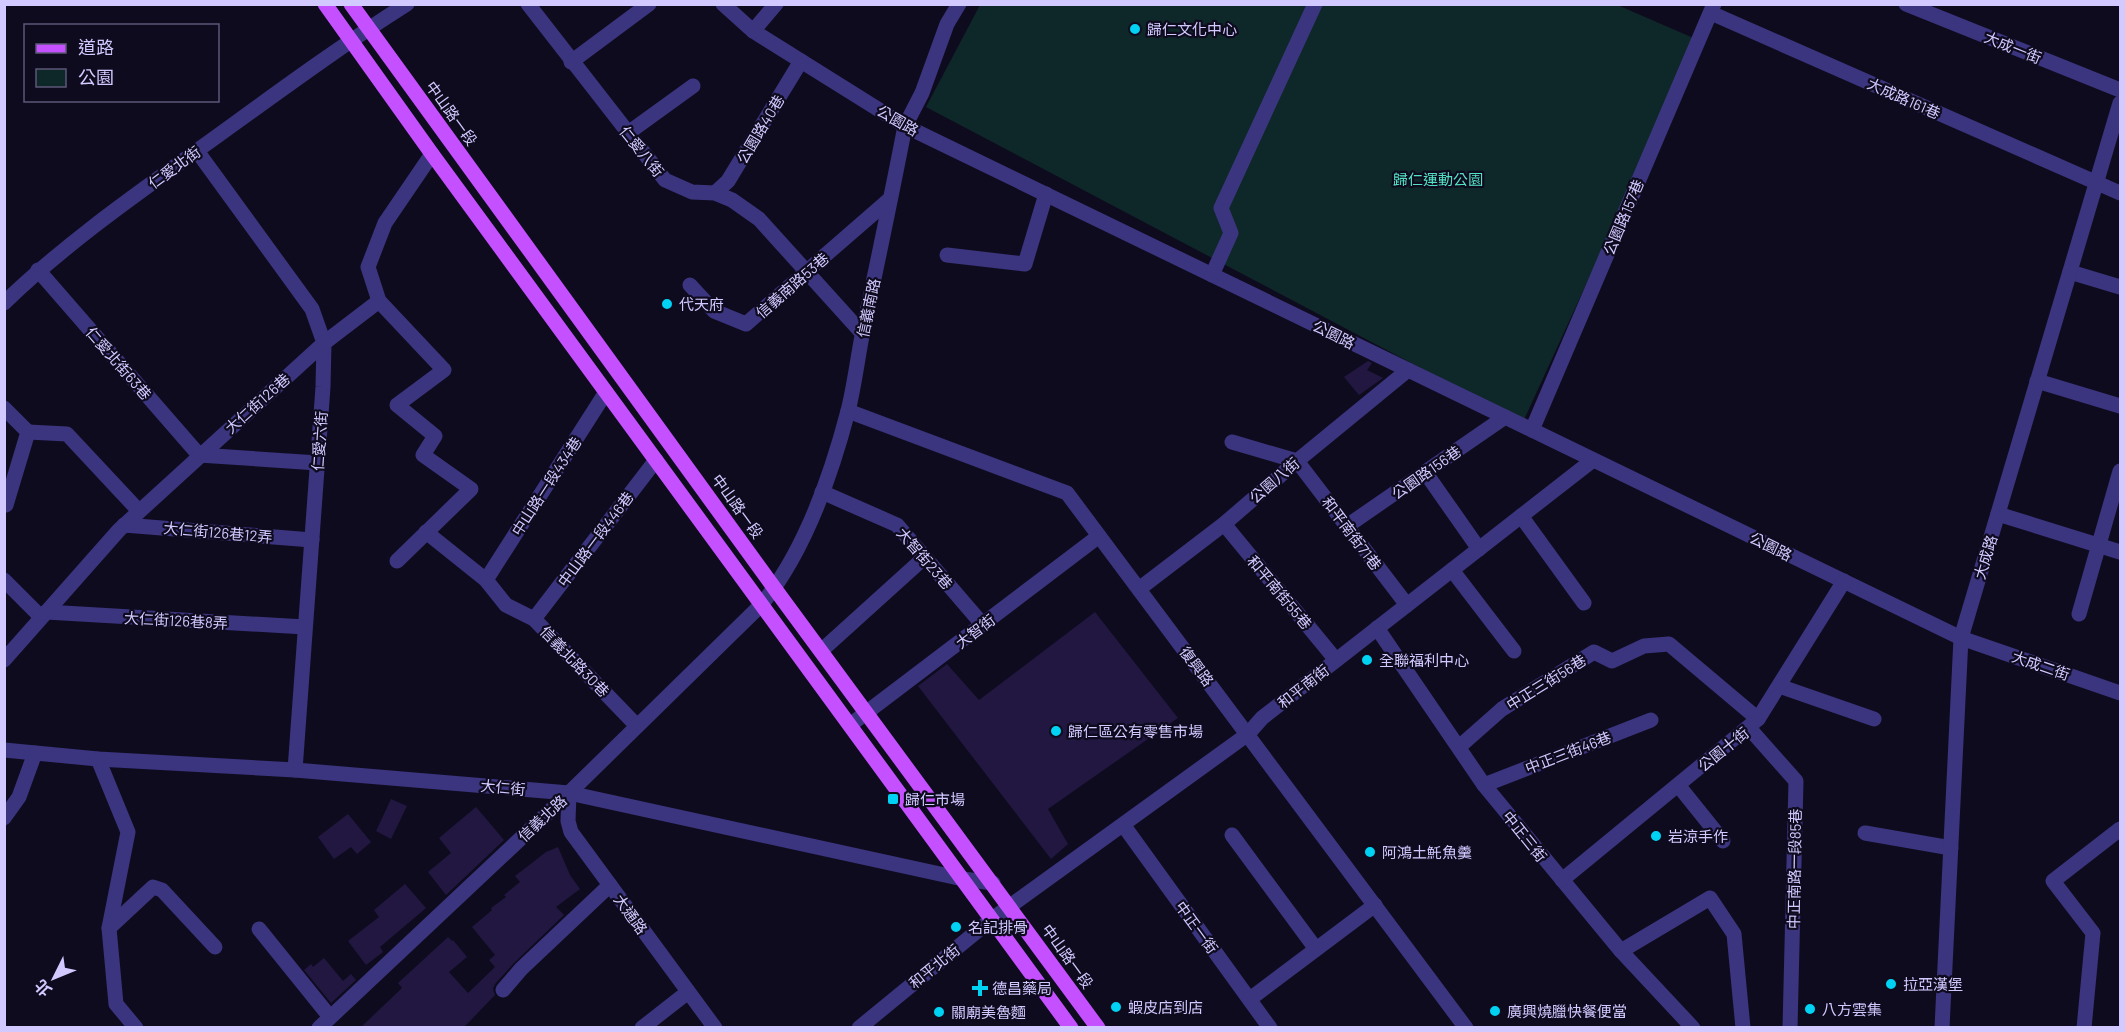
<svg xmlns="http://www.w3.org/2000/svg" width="2125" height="1032" font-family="Barlow,'Noto Sans TC',sans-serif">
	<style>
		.green { fill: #0e2829 }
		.building { fill: #211740 }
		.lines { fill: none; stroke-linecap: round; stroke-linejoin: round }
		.minor { stroke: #3b357f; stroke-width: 15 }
		.major { stroke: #c450ff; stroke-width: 15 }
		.poi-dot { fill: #00d2f4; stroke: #0f0b1f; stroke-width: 2 }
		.labels { text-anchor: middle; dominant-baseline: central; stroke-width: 4.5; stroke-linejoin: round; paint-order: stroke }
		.poi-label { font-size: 15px; fill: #d1c9ff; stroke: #0f0b1f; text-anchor: start }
		.street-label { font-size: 15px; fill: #d1c9ff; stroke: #0f0b1f }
		.park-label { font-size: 15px; fill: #52e2c3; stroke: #0f0b1f }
	</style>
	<rect width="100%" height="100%" fill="#0f0b1f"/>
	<path class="green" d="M 1615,4 L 1698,40 L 1523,422 L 926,107 L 980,5 Z"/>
	<g class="building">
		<path d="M 1368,361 L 1372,363 L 1367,370 L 1383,378 L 1359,395 L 1344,377 Z"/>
		<path d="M 1095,612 L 1178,718 L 1048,809 L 1068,844 L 1051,859 L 918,686 L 947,664 L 979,700 Z"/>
		<path d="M 391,799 L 407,806 L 391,839 L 376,831 Z"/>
		<path d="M 476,807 L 504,840 L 446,895 L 428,872 L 451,853 L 439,838 Z"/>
		<path d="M 348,814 L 371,842 L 357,854 L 351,847 L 334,859 L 318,837 Z"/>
		<path d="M 558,847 L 570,875 L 580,889 L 556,907 L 564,915 L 514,963 L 495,984 L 493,989 L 495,995 L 471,1020 L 463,1028 L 360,1028 L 402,988 L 398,983 L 448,937 L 452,941 L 453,940 L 467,957 L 449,972 L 468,993 L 495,967 L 489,960 L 495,955 L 472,927 L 492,910 L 491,908 L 506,897 L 504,895 L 520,882 L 515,876 L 546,852 Z"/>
		<path d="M 405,884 L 426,908 L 380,947 L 383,952 L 366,965 L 348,941 L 379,917 L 374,910 Z"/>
		<path d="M 324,958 L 343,981 L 351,974 L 356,980 L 331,1003 L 304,970 L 311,964 L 313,967 Z"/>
	</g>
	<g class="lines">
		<g class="minor">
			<path d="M 528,4 L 665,180 L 692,192 L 715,193 L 732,200 L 759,219 L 862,333"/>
			<path d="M 723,4 L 753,31 L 905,126 L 1961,638 L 2120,693"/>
			<path d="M 1906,4 L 2120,90"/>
			<path d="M 1711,13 L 2120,193"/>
			<path d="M 753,31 L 776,4"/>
			<path d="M 571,62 L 649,4"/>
			<path d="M 628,133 L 693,86"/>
			<path d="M 197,151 L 312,309 L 324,343 L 323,387 L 295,770"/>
			<path d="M 715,193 L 728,181 L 801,61"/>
			<path d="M 947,255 L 1025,264 L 1046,194"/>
			<path d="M 38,270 L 199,455 L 318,463"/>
			<path d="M 2070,272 L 2120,287"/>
			<path d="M 1212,275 L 1231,233 L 1221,208 L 1315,4"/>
			<path d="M 690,285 L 714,311 L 746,324 L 890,199"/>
			<path d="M 4,303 C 66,243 138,193 209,142 C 274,95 339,47 407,4"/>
			<path d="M 2037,381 L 2120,406"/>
			<path d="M 4,408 L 28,432 L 6,505"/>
			<path d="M 848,411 L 1067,493 L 1466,1028"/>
			<path d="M 1532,430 L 1714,4"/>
			<path d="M 28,432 L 67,434 L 139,511"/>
			<path d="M 1232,442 L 1297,461 L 1407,605"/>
			<path d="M 1425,472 L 1479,549"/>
			<path d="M 822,492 L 897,525 L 983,625"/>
			<path d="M 1998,514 L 2120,552"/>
			<path d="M 1521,516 L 1584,603"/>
			<path d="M 1224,524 L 1336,660"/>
			<path d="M 124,525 L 312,540"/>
			<path d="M 1347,526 L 1505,417"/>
			<path d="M 426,532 L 486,580 L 506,605 L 534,619 L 637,726"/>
			<path d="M 397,561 L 471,489 L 423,455 L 435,436 L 397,405 L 444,370 L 379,301 L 368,267 L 385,223 L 432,154"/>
			<path d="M 1452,570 L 1514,651"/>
			<path d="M 4,580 L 41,617"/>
			<path d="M 486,580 L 606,392"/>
			<path d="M 1139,589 L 1224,524 L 1297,461 L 1408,370"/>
			<path d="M 46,612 L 305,627"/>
			<path d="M 2079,614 L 2120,471"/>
			<path d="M 534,619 L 656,460"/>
			<path d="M 1377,628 L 1484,785 L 1621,951 L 1693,1028"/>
			<path d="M 821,651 L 925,557"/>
			<path d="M 4,660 L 119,530 L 324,343 L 379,301"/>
			<path d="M 1779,686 L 1874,719"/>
			<path d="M 850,725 L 1099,536"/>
			<path d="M 1749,728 L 1796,781 L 1790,1028"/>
			<path d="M 1459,747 L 1502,709 L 1594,652 L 1612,661 L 1644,646 L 1669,644 L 1758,719"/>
			<path d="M 4,750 L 98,759 L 295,770 L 569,793 L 963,879 L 993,883"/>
			<path d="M 98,759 L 128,832 L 109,928 L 116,1004 L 136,1028"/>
			<path d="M 1484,785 L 1651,720"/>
			<path d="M 1678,785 L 1723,841"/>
			<path d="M 569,793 L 568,821 L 571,832 L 715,1028"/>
			<path d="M 4,818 L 19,797 L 35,753"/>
			<path d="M 1124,826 L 1270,1028"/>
			<path d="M 1865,833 L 1951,848"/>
			<path d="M 1232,835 L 1316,949"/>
			<path d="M 1562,880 L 1758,719 L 1844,581"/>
			<path d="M 109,928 L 153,887 L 162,890 L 215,947"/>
			<path d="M 259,929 L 330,1017"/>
			<path d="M 1621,951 L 1710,898 L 1734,934 L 1743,1028"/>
			<path d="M 503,990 L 521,969 L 610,885"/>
			<path d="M 1250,999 L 1375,905"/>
			<path d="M 319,1028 L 569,793 L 761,605 C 804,553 831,476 848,411 C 855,383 858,354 864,326 C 878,260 892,193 905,126 L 922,93 L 947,24 L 959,4"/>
			<path d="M 642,1028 L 688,992"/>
			<path d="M 859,1028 L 992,919 L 1248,734 L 1262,718 L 1593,460"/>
			<path d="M 1942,1028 L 1961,638 L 2120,103"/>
			<path d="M 2084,1028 L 2093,933 L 2053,881 L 2120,829"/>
		</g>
		<g class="major">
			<path d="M 325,4 L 432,154 L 1071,1028"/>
			<path d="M 351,4 L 775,589 L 1098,1028"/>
		</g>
	</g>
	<g class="poi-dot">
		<circle cx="1135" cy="29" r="6"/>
		<circle cx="667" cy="304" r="6"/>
		<circle cx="1367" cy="660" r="6"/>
		<circle cx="1056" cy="731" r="6"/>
		<rect x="887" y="793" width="12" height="12" rx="3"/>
		<circle cx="1656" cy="836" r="6"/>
		<circle cx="1370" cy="852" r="6"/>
		<circle cx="956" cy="927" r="6"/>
		<circle cx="1891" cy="984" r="6"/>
		<path d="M977 979h6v6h6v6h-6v6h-6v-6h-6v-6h6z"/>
		<circle cx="1116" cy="1007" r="6"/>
		<circle cx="1810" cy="1009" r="6"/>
		<circle cx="1495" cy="1011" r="6"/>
		<circle cx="939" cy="1012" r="6"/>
	</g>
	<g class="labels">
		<g class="poi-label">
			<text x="1147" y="29">歸仁文化中心</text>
			<text x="679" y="304">代天府</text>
			<text x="1379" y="660">全聯福利中心</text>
			<text x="1068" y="731">歸仁區公有零售市場</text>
			<text x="905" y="799">歸仁市場</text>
			<text x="1668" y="836">岩涼手作</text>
			<text x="1382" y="852">阿鴻土魠魚羹</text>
			<text x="968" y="927">名記排骨</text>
			<text x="1903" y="984">拉亞漢堡</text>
			<text x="992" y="988">德昌藥局</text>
			<text x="1128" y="1007">蝦皮店到店</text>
			<text x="1822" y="1009">八方雲集</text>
			<text x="1507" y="1011">廣興燒臘快餐便當</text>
			<text x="951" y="1012">關廟美魯麵</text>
		</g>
		<g class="street-label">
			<text transform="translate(2013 47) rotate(22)">大成一街</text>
			<text transform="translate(1904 98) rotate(24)">大成路161巷</text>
			<text transform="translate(452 113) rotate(54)">中山路一段</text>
			<text transform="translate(898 120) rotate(30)">公園路</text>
			<text transform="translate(760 129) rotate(-59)">公園路40巷</text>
			<text transform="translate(642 151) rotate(51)">仁愛八街</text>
			<text transform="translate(174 167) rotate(-36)">仁愛北街</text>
			<text transform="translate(1623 217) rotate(-67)">公園路157巷</text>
			<text transform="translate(792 285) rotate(-41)">信義南路53巷</text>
			<text transform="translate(868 308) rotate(-78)">信義南路</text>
			<text transform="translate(1334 334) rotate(26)">公園路</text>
			<text transform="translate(119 363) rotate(49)">仁愛北街63巷</text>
			<text transform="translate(257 403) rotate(-42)">大仁街126巷</text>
			<text transform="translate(319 441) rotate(-86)">仁愛六街</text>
			<text transform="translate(1426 472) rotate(-35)">公園路156巷</text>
			<text transform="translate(1274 480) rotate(-41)">公園八街</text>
			<text transform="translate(546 486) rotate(-57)">中山路一段434巷</text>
			<text transform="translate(738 506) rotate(54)">中山路一段</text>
			<text transform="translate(218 532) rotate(5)">大仁街126巷12弄</text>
			<text transform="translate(1352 533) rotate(53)">和平南街71巷</text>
			<text transform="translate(595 539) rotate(-53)">中山路一段446巷</text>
			<text transform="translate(1771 546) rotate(26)">公園路</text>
			<text transform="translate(1985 557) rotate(-73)">大成路</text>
			<text transform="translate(925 558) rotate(49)">大智街23巷</text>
			<text transform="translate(1280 592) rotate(50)">和平南街55巷</text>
			<text transform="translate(176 620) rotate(3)">大仁街126巷8弄</text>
			<text transform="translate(975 631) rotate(-37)">大智街</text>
			<text transform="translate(575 661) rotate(46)">信義北路30巷</text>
			<text transform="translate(2041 665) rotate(19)">大成二街</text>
			<text transform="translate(1197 666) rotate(53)">復興路</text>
			<text transform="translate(1546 682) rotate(-32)">中正三街56巷</text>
			<text transform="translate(1303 686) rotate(-38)">和平南街</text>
			<text transform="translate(1723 749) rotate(-39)">公園十街</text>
			<text transform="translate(1568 752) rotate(-21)">中正三街46巷</text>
			<text transform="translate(503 787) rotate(5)">大仁街</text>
			<text transform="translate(542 818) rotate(-43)">信義北路</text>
			<text transform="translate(1525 836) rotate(51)">中正三街</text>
			<text transform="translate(1794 869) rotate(-89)">中正南路一段85巷</text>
			<text transform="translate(631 914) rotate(54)">大通路</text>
			<text transform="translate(1197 927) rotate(54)">中正一街</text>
			<text transform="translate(1068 956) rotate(54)">中山路一段</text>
			<text transform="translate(934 966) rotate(-39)">和平北街</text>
		</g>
		<g class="park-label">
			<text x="1438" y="179">歸仁運動公園</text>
		</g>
	</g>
	<rect width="2125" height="1032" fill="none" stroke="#d1c9ff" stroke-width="12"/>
	<rect x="24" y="24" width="195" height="78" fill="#0f0b1f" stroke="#5d5779" stroke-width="1.5"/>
	<rect x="36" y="44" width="30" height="9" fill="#c450ff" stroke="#5d5779" stroke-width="1.5"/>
	<text x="78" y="54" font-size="18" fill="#d1c9ff">道路</text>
	<rect x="36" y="69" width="30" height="18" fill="#0e2829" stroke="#5d5779" stroke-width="1.5"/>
	<text x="78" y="84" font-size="18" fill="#d1c9ff">公園</text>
	<g transform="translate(54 978) rotate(227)" stroke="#0f0b1f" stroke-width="4.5" paint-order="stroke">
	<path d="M0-4.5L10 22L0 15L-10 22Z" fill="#d1c9ff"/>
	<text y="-9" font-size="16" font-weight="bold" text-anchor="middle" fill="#d1c9ff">北</text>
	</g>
</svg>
